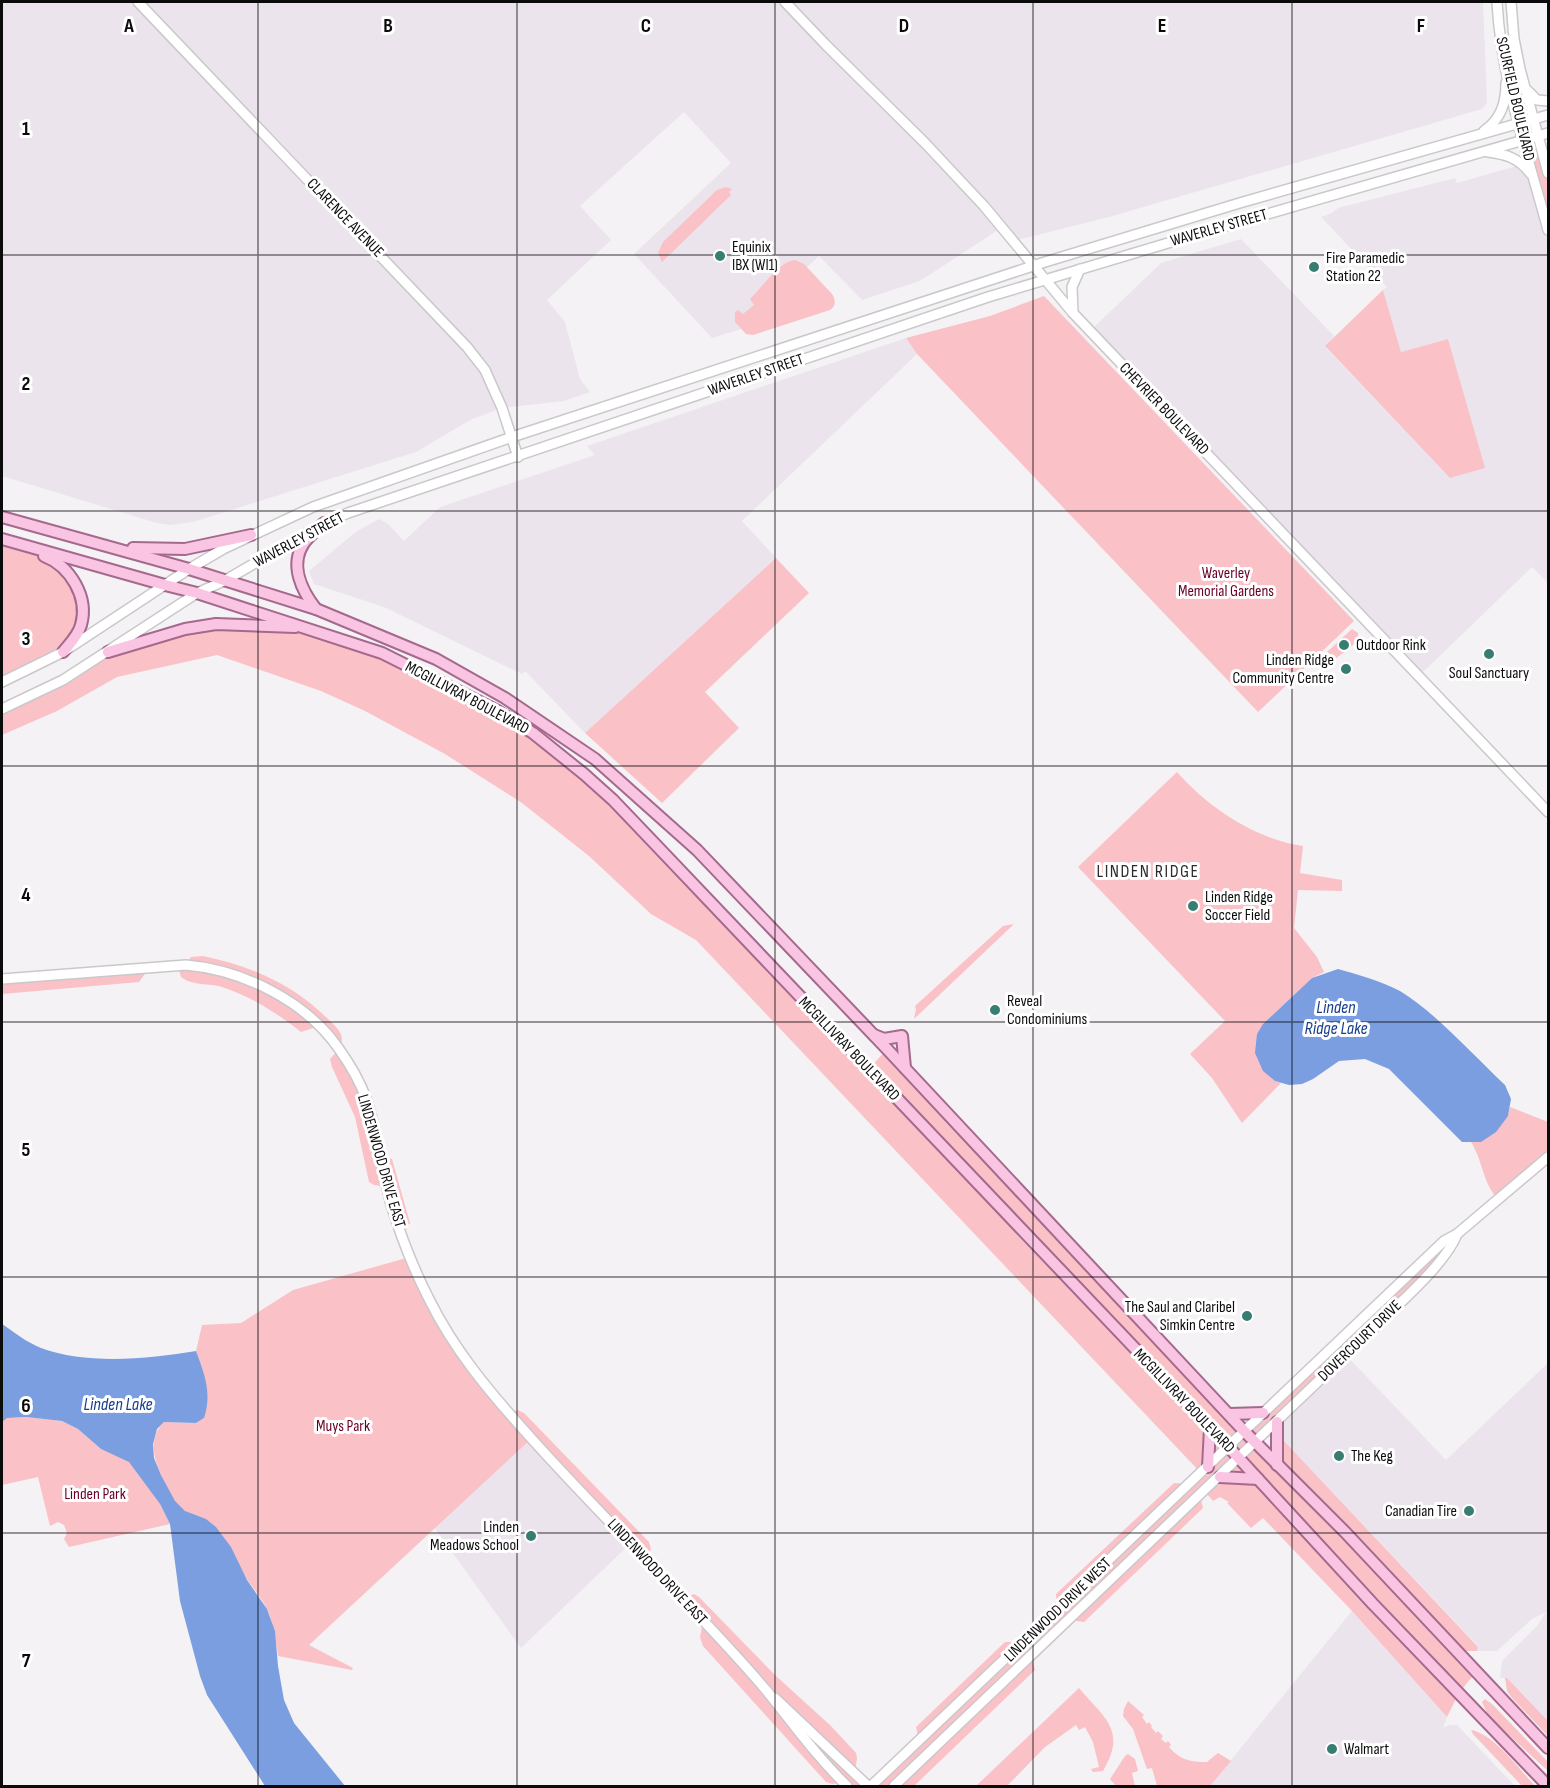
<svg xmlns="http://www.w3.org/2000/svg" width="1550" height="1788" font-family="'Sofia Sans Condensed',sans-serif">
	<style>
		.built { fill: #ebe4ed }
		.green { fill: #fac1c7 }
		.water { fill: #7a9ee0 }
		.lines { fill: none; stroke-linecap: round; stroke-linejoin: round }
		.secondary-casing { stroke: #cac8cb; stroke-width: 12 }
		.primary-casing { stroke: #a4698c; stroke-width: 14 }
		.secondary { stroke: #fff; stroke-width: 9 }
		.primary { stroke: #fac4e3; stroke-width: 10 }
		.grid { fill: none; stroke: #0c0b0c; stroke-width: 1.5; stroke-opacity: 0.55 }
		.poi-dot { fill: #387d71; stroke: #fff; stroke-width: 2 }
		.labels { text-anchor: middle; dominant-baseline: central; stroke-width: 6; stroke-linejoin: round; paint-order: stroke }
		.street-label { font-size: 16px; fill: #0c0b0c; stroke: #fff }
		.poi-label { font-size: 16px; fill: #0c0b0c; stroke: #fff; text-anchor: start }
		.park-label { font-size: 16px; fill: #6a0024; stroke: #fff }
		.neighbourhood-label { font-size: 18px; letter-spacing: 1.5px; fill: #2b2a2c; stroke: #fff }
		.water-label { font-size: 18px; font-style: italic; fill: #183e8b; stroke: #fff }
		.grid-label { font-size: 20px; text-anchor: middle; font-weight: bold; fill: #0c0b0c; stroke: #fff; stroke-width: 6; stroke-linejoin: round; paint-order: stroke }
	</style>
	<rect width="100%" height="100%" fill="#f4f2f4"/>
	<g class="built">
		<path d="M 2,2 L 1483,2 L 1487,103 L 1482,109 L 1109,217 L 1010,242 L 1001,228 L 920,281 L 862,300 L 819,256 L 741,329 L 712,338 L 634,254 L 731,163 L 684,112 L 580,206 L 611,240 L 547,300 L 565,322 L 580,379 L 590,392 L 564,401 L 502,408 L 472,419 L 416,452 L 193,522 L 170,525 L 157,523 L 2,476 Z"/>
		<path d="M 1524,164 L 1548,230 L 1548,583 L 1532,567 L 1419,676 L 1090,331 L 1161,263 L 1241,239 L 1334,336 L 1325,347 L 1450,478 L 1484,468 L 1448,339 L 1401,352 L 1383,290 L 1387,287 L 1321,217 L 1332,213 L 1338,208 L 1455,178 L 1457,183 Z"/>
		<path d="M 906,338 L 917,354 L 742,521 L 776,558 L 585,733 L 525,671 L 522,674 L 384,607 L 314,584 L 309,571 L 357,531 L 379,519 L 388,524 L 404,541 L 440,507 L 595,455 L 587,446 Z"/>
		<path d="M 1346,1355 L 1446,1460 L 1548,1363 L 1548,1721 L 1507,1678 L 1500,1678 L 1502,1661 L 1537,1626 L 1546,1612 L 1532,1619 L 1497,1651 L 1477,1651 L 1478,1646 L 1285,1442 L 1276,1442 L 1277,1422 Z"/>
		<path d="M 531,1438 L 630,1544 L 521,1648 L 434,1527 Z"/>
		<path d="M 1352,1611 L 1447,1717 L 1443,1728 L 1449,1725 L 1457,1725 L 1515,1786 L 1210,1786 Z"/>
	</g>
	<g class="green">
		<path d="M 1539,136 L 1548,173 L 1548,230 L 1523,140 Z"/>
		<path d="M 726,187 L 732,189 L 729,192 L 731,195 L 662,262 L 658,253 L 663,242 L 717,190 Z"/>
		<path d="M 795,260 L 804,264 L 832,294 C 836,300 836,306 830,310 L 753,335 L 746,334 L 735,322 L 735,312 L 738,310 L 743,314 L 754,305 L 750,299 C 762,288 779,261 795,260 Z"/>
		<path d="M 1383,290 L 1401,352 L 1448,339 L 1485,468 L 1450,478 L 1325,346 Z"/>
		<path d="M 1044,296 L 1354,621 L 1258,712 L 917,354 L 906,338 L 990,316 Z"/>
		<path d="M 2,539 L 49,558 L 70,576 L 82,622 L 63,652 L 2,682 Z"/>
		<path d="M 776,558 L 809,593 L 705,692 L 739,728 L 662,803 L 585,733 Z"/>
		<path d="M 309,628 L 382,653 L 496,710 L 584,774 L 869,1069 L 887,1049 L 1244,1431 L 1444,1241 L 1450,1248 L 1255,1443 L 1276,1464 L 1276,1442 L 1285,1442 L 1478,1647 L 1477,1651 L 1458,1651 L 1476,1672 L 1459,1693 L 1447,1717 L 1352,1611 L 1263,1518 L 1251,1528 L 1227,1503 L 1229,1502 L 1220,1497 L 1213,1501 L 1205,1492 L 1200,1496 L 1203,1508 L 1084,1622 L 1070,1620 L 1032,1656 L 1035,1670 L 914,1786 L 871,1786 L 919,1741 L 916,1727 L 1005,1642 L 1013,1642 L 1022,1645 L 1057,1611 L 1056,1594 L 1174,1483 L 1190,1484 L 1201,1473 L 696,940 L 651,914 L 589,856 L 522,803 L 445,754 L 365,711 L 321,691 L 217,655 L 117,677 L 57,711 L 2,735 L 2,709 L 108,652 L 185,629 Z"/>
		<path d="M 1352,629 L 1358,633 L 1358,641 L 1334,660 L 1330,660 L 1327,656 L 1327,652 Z"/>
		<path d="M 1177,772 C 1209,808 1255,839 1303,846 L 1300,873 L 1342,880 L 1342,891 L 1298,890 L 1294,928 L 1317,957 L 1324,972 L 1312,978 L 1263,1024 L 1275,1081 L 1281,1083 L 1242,1123 L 1212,1078 L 1190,1054 L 1225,1021 L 1078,867 Z"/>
		<path d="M 1014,924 L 914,1019 L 916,1009 L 915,1006 L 1003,926 Z"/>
		<path d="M 203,956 C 251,966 293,984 327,1018 C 337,1028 347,1035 339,1049 L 365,1095 L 380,1155 L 392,1159 L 410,1223 L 402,1236 L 387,1187 L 374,1185 L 369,1182 L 355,1117 L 332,1067 L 330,1059 L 339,1049 L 319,1026 L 301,1032 C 277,1013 252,997 222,987 C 209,983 192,986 181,977 L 178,966 L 186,965 L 191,957 Z"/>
		<path d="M 150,967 L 139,982 L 2,994 L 2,979 Z"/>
		<path d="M 1510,1107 L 1548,1122 L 1548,1157 L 1498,1199 C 1483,1184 1483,1161 1471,1142 L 1481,1142 L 1508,1116 Z"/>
		<path d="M 410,1257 L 430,1301 L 508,1413 L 518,1410 L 524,1413 L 649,1542 L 651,1549 L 646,1560 L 531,1439 L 309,1645 L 353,1668 L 352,1670 L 278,1656 C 276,1640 274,1626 268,1611 C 261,1596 248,1583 240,1568 C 233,1554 228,1541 217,1529 C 208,1518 196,1518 185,1511 C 175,1506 171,1494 166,1485 C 156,1465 145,1441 164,1422 L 196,1423 L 204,1418 L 203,1370 L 196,1351 L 202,1325 L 241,1323 L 293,1290 Z"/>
		<path d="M 26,1417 L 62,1421 L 78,1429 L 101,1449 L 129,1461 L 160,1504 L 170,1524 L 69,1547 L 64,1539 L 67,1533 L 64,1525 L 58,1522 L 50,1526 L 38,1477 L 2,1485 L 2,1422 L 7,1418 Z"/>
		<path d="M 694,1594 L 699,1597 L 776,1676 L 831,1726 L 856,1753 L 857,1758 L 855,1773 L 868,1786 L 847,1786 L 843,1782 L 832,1784 L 826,1782 L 703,1646 L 700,1637 L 703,1622 L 683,1599 Z"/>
		<path d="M 1505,1678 L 1507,1678 L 1548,1721 L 1548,1736 L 1512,1698 L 1507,1691 Z"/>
		<path d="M 1079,1688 C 1105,1719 1127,1730 1103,1771 L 1093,1772 L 1091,1769 L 1099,1767 L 1093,1742 L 1085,1727 L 1079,1730 L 1076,1725 L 1045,1747 L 1007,1786 L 976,1786 Z"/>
		<path d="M 1485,1699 L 1493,1705 L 1548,1762 L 1548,1771 L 1489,1717 L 1482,1702 Z"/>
		<path d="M 1128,1701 L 1144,1715 L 1142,1717 L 1147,1724 L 1149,1722 L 1152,1726 L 1151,1727 L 1156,1733 L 1158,1731 L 1163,1736 L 1161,1739 L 1166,1743 L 1168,1741 L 1171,1745 L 1169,1747 C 1180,1760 1191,1762 1207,1762 L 1218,1753 L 1231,1761 L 1210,1786 L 1157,1786 L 1152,1768 L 1147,1769 L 1133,1729 L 1123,1716 L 1124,1709 Z"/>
		<path d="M 1471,1730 C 1494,1734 1519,1769 1535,1786 L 1522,1786 L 1473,1734 Z"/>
		<path d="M 1128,1754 L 1135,1759 L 1138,1771 L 1132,1773 L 1135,1786 L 1116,1786 L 1110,1779 L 1125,1756 Z"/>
	</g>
	<g class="water">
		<path d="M 1338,969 C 1359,975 1381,981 1400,991 C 1435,1012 1474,1056 1505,1085 L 1511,1099 L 1508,1116 L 1496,1132 L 1481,1142 L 1462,1142 L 1389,1069 L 1365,1059 L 1339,1061 L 1313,1079 L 1302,1084 L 1289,1085 L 1275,1081 L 1263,1071 L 1255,1053 L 1257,1034 L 1263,1024 L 1312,978 Z"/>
		<path d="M 2,1324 C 14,1332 26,1342 41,1348 C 86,1365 149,1359 196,1351 C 205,1375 212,1394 204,1418 L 196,1423 L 164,1422 L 157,1429 L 153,1444 L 154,1458 L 161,1475 L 175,1501 L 185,1511 L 206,1519 L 216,1527 L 231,1547 L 247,1580 L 267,1609 L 275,1631 L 278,1666 L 284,1700 L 294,1723 L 345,1786 L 265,1786 L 207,1695 L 200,1676 L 180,1601 L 170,1524 L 160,1504 L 129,1462 L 101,1449 L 78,1429 L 62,1421 L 26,1417 L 7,1418 L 2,1422 Z"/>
	</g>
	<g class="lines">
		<defs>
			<g id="secondary">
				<path d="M 138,2 L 467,347 L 485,370 L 502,408 L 518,457"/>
				<path d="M 785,2 L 826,45 L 925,143 L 984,206 L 1073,313 L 1548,812"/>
				<path d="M 1497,2 C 1501,80 1528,155 1548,230"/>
				<path d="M 1511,2 L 1514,39 L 1520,69 L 1548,173"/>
				<path d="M 1528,91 L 1537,100 L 1548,101"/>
				<path d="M 1484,131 C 1501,119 1506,103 1506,83"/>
				<path d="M 1488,152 C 1505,154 1519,158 1530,173"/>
				<path d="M 1073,313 L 1072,287 L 1080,269"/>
				<path d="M 2,682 L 63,652 L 189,569 L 223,549 L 313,507 L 512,437 L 1045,262 L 1243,202 L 1548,115"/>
				<path d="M 2,709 L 63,680 L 197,593 L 224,581 L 324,523 L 348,513 L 988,297 L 1198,234 L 1548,133"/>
				<path d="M 2,979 L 186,965 C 243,970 306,1001 339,1049 C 349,1063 360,1082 366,1098 C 378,1132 381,1169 391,1204 C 401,1237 414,1270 430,1301 C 454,1349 487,1389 523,1429 C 575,1488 631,1543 685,1601 C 712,1630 740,1659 766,1690 C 792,1722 817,1757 847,1786"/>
				<path d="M 775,1698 L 868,1786"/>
				<path d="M 871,1786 L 1444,1241 L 1457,1234 L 1548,1157"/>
				<path d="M 894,1786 L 1395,1308 C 1414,1290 1448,1258 1457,1234"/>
			</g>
			<g id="primary">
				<path d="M 2,517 L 189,569 L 316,609 L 436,659 L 505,698 L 595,759 L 697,850 L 887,1049 L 1244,1431 L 1345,1532 L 1548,1748"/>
				<path d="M 2,539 L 165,585 L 197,593 L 382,653 L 496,710 L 533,733 L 584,774 L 613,800 L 656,845 L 1224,1442 L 1373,1604 L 1548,1786"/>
				<path d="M 133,548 L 185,549 L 251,535"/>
				<path d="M 44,556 C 70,566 89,597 81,625 C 78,636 70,643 63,652"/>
				<path d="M 316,609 C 302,591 289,565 304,543 C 309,536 318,529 324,523"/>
				<path d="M 108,652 L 185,629 L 216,624 L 295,627"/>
				<path d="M 874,1035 L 884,1039 L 902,1036 L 905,1068"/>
				<path d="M 1229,1414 L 1263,1413"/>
				<path d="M 1277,1422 L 1277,1465"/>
				<path d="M 1208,1467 L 1210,1428"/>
				<path d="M 1220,1477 L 1258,1479"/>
			</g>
		</defs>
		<use href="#secondary" class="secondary-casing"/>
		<use href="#primary" class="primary-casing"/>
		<use href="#secondary" class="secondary"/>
		<use href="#primary" class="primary"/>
	</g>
	<path class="grid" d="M 258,2 L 258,1786M 517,2 L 517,1786M 775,2 L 775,1786M 1033,2 L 1033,1786M 1292,2 L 1292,1786M 2,255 L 1548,255M 2,511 L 1548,511M 2,766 L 1548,766M 2,1022 L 1548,1022M 2,1277 L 1548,1277M 2,1533 L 1548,1533"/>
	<g class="poi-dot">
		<circle cx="720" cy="256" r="6"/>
		<circle cx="1314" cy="267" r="6"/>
		<circle cx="1344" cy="645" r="6"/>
		<circle cx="1489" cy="654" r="6"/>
		<circle cx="1346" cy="669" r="6"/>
		<circle cx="1193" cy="906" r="6"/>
		<circle cx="995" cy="1010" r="6"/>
		<circle cx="1247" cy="1316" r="6"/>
		<circle cx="1339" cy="1456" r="6"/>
		<circle cx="1469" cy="1511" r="6"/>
		<circle cx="531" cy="1536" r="6"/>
		<circle cx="1332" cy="1749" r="6"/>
	</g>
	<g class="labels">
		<g class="street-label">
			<text transform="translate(1515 99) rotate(77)">SCURFIELD BOULEVARD</text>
			<text transform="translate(345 218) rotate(46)">CLARENCE AVENUE</text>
			<text transform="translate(1219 228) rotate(-16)">WAVERLEY STREET</text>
			<text transform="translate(756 375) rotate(-19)">WAVERLEY STREET</text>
			<text transform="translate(1164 409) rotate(46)">CHEVRIER BOULEVARD</text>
			<text transform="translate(299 540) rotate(-28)">WAVERLEY STREET</text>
			<text transform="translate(467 698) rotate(28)">MCGILLIVRAY BOULEVARD</text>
			<text transform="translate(849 1049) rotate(46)">MCGILLIVRAY BOULEVARD</text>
			<text transform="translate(381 1161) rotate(74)">LINDENWOOD DRIVE EAST</text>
			<text transform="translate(1360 1341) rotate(-44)">DOVERCOURT DRIVE</text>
			<text transform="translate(1184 1401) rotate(46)">MCGILLIVRAY BOULEVARD</text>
			<text transform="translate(657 1572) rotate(47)">LINDENWOOD DRIVE EAST</text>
			<text transform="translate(1058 1610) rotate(-44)">LINDENWOOD DRIVE WEST</text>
		</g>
		<g class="poi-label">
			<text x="732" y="247">Equinix<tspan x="732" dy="18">IBX (WI1)</tspan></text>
			<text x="1326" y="258">Fire Paramedic<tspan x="1326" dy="18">Station 22</tspan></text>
			<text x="1356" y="645">Outdoor Rink</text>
			<text x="1334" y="660" text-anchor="end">Linden Ridge<tspan x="1334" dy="18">Community Centre</tspan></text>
			<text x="1489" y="673" text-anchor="middle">Soul Sanctuary</text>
			<text x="1205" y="897">Linden Ridge<tspan x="1205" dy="18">Soccer Field</tspan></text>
			<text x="1007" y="1001">Reveal<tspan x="1007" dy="18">Condominiums</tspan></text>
			<text x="1235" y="1307" text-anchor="end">The Saul and Claribel<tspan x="1235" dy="18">Simkin Centre</tspan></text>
			<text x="1351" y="1456">The Keg</text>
			<text x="1457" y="1511" text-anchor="end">Canadian Tire</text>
			<text x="519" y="1527" text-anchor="end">Linden<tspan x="519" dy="18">Meadows School</tspan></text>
			<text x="1344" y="1749">Walmart</text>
		</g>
		<g class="park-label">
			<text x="1226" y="573">Waverley<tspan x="1226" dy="18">Memorial Gardens</tspan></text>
			<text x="343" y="1426">Muys Park</text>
			<text x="95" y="1494">Linden Park</text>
		</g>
		<g class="neighbourhood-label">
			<text x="1148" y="871">LINDEN RIDGE</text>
		</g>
		<g class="water-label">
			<text x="1336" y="1007">Linden<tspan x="1336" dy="21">Ridge Lake</tspan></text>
			<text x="118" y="1404">Linden Lake</text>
		</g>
	</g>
	<g class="grid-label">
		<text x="129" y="32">A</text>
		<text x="388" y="32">B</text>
		<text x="646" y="32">C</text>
		<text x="904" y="32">D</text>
		<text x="1162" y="32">E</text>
		<text x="1421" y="32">F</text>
		<text x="26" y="135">1</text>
		<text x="26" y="390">2</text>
		<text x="26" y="645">3</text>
		<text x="26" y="901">4</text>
		<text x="26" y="1156">5</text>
		<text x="26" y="1412">6</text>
		<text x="26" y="1667">7</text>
	</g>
	<rect width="1550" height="1788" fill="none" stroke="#0c0b0c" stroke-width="6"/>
</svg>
